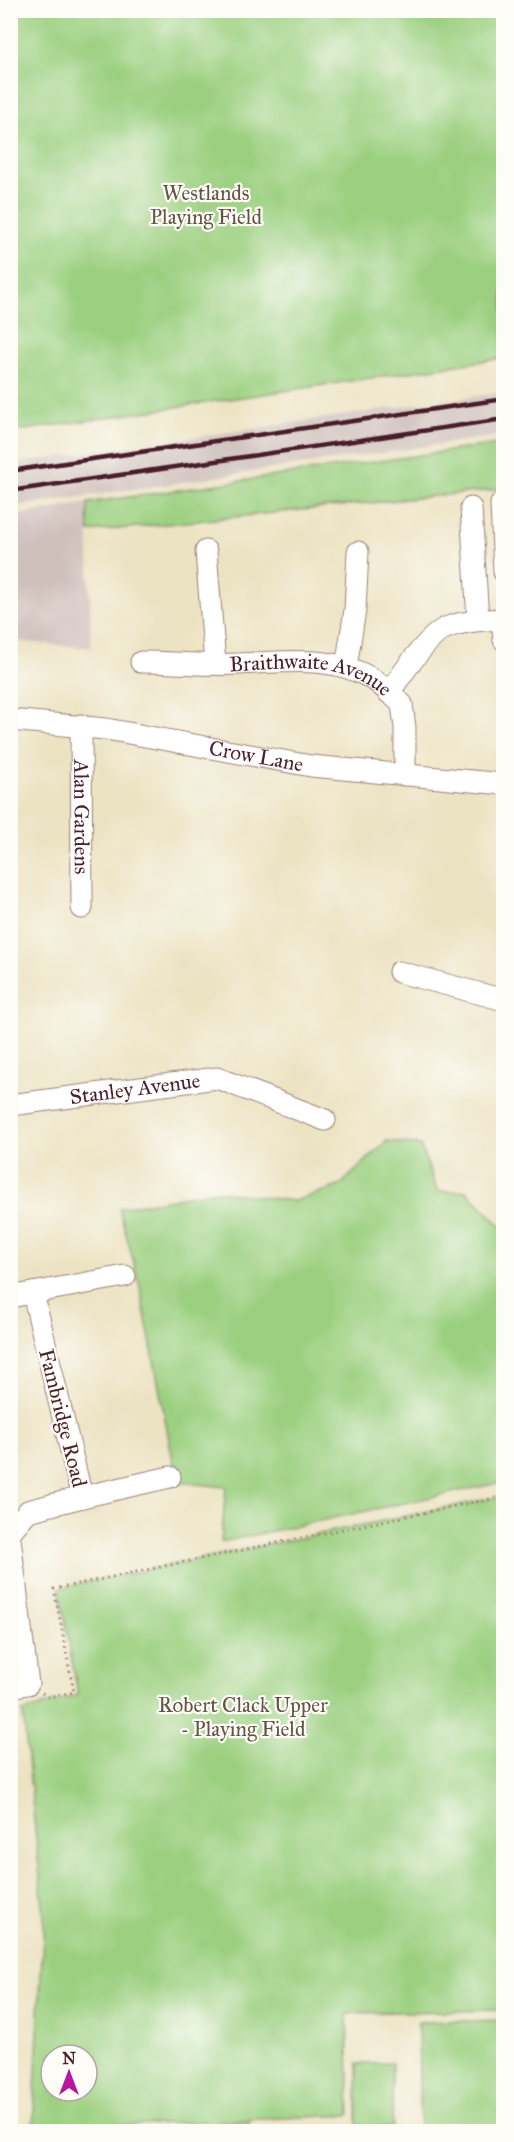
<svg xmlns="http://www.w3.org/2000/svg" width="514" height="2142" font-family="'IM FELL Great Primer',serif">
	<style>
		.industrial { fill: #cfc0bb }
		.green { fill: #9cd081; stroke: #737856; stroke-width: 1.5; fill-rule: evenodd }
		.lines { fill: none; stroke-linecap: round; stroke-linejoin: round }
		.minor-casing { stroke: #9b8176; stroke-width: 23 }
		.path { stroke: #9b8176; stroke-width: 3; stroke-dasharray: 1.5 4.5; stroke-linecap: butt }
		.minor { stroke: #fff; stroke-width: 21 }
		.rail { stroke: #4a1f2b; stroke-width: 4.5 }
		.labels { text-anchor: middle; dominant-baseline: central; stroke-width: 4.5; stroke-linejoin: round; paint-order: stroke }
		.park-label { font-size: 21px; fill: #635445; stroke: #fdfcf7 }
		.street-label { font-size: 21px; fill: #4a1f2b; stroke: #fdfcf7 }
	</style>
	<rect width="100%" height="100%" fill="#fdfcf7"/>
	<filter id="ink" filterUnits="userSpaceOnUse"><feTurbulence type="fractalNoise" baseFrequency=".0167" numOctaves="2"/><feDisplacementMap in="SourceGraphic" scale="12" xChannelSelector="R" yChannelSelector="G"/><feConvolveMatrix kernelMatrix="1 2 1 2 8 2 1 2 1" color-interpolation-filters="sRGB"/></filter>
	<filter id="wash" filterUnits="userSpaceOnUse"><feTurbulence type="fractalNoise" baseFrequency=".008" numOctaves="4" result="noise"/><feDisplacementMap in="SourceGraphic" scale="24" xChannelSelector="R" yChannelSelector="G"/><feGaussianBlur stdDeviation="1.35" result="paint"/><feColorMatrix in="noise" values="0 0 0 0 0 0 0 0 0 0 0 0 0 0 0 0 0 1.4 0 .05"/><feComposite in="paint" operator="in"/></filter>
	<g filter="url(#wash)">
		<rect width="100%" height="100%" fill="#ece3c2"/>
		<g class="industrial">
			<path d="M 503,392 L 503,435 L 11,507 L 11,464 Z"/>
			<path d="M 88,503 L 91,648 L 11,641 L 11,516 Z"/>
		</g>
		<g class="green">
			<path d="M 11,10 L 503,11 L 503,358 L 11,432 Z"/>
			<path d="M 503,443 L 503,489 L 89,532 L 88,503 Z"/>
			<path d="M 387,1141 L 420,1145 L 438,1192 L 466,1191 L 503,1228 L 503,1482 L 221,1542 L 226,1487 L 177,1482 L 139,1282 L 119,1208 L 217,1191 L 294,1201 L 339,1186 Z"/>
			<path d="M 503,1496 L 503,2010 L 347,2013 L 350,2115 L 33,2129 L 44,1917 L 23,1712 L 78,1695 L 59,1588 ZM 51,2055 L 87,2055 L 87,2091 L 51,2091 Z"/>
			<path d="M 503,2020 L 503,2131 L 420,2131 L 418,2022 Z"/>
			<path d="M 392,2063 L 392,2127 L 357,2127 L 357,2064 Z"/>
			<path d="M 249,2121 L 250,2131 L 168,2131 L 168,2129 Z"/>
		</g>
	</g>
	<g filter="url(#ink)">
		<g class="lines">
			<defs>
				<g id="minor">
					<path d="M 504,504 L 501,504 L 504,572"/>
					<path d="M 471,508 L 478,620"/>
					<path d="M 206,551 L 215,664"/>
					<path d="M 502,619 L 504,640"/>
					<path id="s1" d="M 141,662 C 173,662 207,666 239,664 C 285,662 333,654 374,680 C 384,687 393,696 402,704 L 405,728 L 405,775"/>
					<path d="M 346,667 L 355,610 L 358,552"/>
					<path d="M 389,693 C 401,676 428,634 448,627 C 465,621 485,620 504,619"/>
					<path id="s2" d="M 10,720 L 106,729 L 311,766 L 504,784"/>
					<path id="s3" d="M 81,725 L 82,908"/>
					<path d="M 399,972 L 504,1000"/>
					<path id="s4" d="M 10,1105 L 217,1078 L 325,1120"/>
					<path d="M 10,1297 L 125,1276"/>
					<path d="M 82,1497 L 170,1477"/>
					<path d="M 10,1532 L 28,1511 L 82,1497 L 33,1293"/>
					<path d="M 10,1539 L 28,1684 L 10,1687"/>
				</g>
			</defs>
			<use href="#minor" class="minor-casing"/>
			<path class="path" d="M 42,1693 L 48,1697 L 74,1692 L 54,1589 L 504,1496"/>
			<use href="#minor" class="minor"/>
			<g class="rail">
				<path d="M 10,471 L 504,399"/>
				<path d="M 10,491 L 504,419"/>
			</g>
		</g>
	</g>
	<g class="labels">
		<g class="park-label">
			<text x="206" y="193">Westlands<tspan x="206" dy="24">Playing Field</tspan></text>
			<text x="243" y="1705">Robert Clack Upper<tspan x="243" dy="24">- Playing Field</tspan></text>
		</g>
		<g class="street-label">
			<text stroke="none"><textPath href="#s1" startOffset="172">Braithwaite Avenue</textPath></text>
			<text stroke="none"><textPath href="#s2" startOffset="249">Crow Lane</textPath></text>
			<text stroke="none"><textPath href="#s3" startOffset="92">Alan Gardens</textPath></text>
			<text stroke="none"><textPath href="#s4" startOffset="126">Stanley Avenue</textPath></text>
			<text transform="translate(63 1418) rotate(76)">Fambridge Road</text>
		</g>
	</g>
	<rect width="514" height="2142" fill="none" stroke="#fdfcf7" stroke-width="36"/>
	<g transform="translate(69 2073)"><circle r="28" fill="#fdfcf7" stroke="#b5a4a5" stroke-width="1.5"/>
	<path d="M0-4.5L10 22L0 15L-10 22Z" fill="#b5179e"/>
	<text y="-9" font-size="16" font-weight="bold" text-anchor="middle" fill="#4a1f2b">N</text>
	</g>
</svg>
